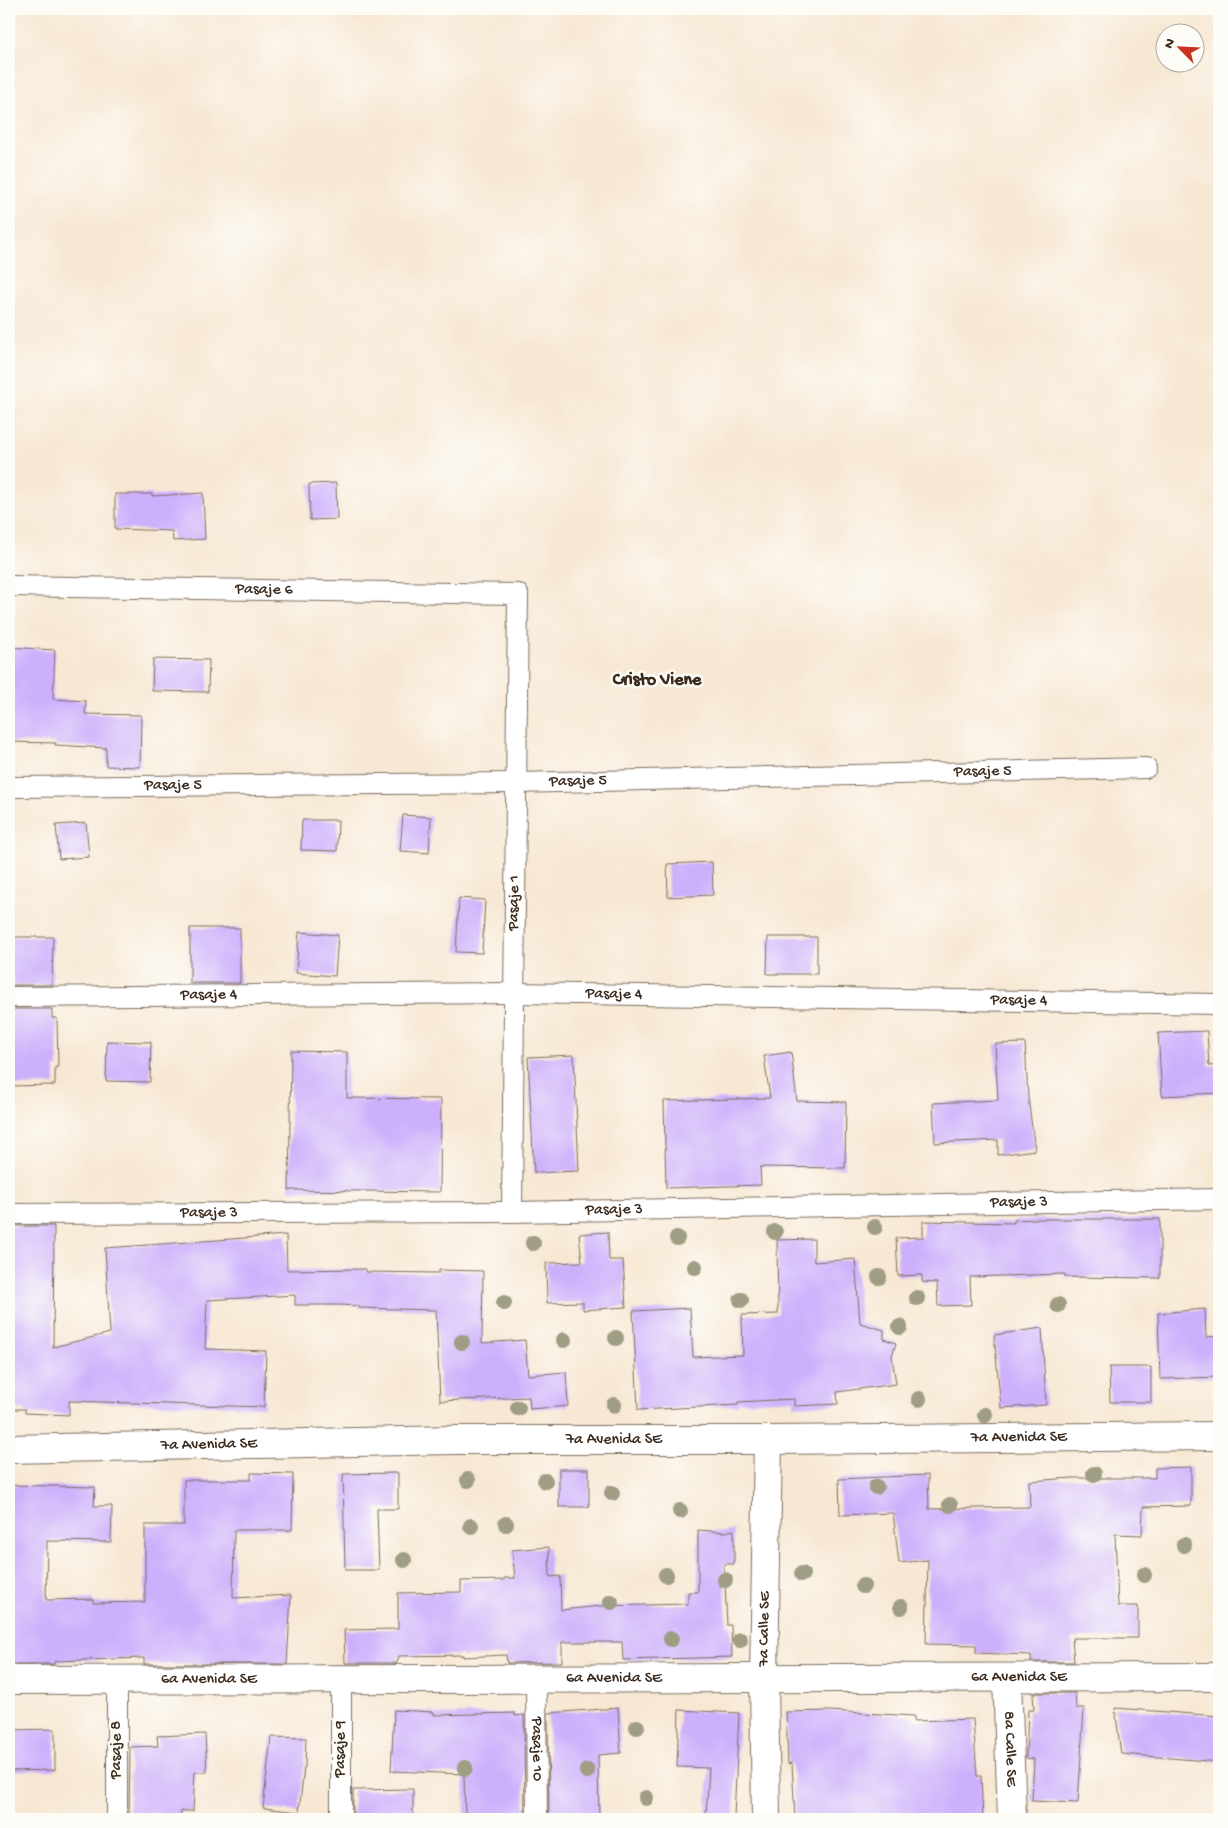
<svg xmlns="http://www.w3.org/2000/svg" width="1228" height="1828" font-family="'Gochi Hand',sans-serif">
	<style>
		.building { fill: #ccb0fc }
		.lines { fill: none; stroke-linecap: round; stroke-linejoin: round }
		.lane-casing { stroke: #7d6c5e; stroke-width: 22 }
		.street-casing { stroke: #7d6c5e; stroke-width: 30 }
		.lane { stroke: #fff; stroke-width: 20 }
		.street { stroke: #fff; stroke-width: 28 }
		.tree { fill: #9f9d83 }
		.labels { text-anchor: middle; dominant-baseline: central; stroke-width: 5; stroke-linejoin: round; paint-order: stroke }
		.street-label { font-size: 16px; fill: #3b2a1e; stroke: #fdfcf7 }
		.neighbourhood-label { font-size: 18px; font-weight: bold; fill: #3b2a1e; stroke: #fdfcf7 }
	</style>
	<rect width="100%" height="100%" fill="#fdfcf7"/>
	<filter id="ink" filterUnits="userSpaceOnUse"><feTurbulence type="fractalNoise" baseFrequency=".02" numOctaves="2"/><feDisplacementMap in="SourceGraphic" scale="10" xChannelSelector="R" yChannelSelector="G"/><feConvolveMatrix kernelMatrix="1 2 1 2 8 2 1 2 1" color-interpolation-filters="sRGB"/></filter>
	<filter id="wash" filterUnits="userSpaceOnUse"><feTurbulence type="fractalNoise" baseFrequency=".0096" numOctaves="4" result="noise"/><feDisplacementMap in="SourceGraphic" scale="20" xChannelSelector="R" yChannelSelector="G"/><feGaussianBlur stdDeviation="1.12" result="paint"/><feColorMatrix in="noise" values="0 0 0 0 0 0 0 0 0 0 0 0 0 0 0 0 0 1.4 0 .05"/><feComposite in="paint" operator="in"/></filter>
	<g filter="url(#wash)">
		<rect width="100%" height="100%" fill="#f7e8d4"/>
		<g id="blocks">
			<g class="building">
				<path d="M 336,483 L 337,519 L 310,520 L 309,484 Z"/>
				<path d="M 203,493 L 205,539 L 173,541 L 172,531 L 115,529 L 115,494 L 152,494 L 152,496 Z"/>
				<path d="M 9,647 L 55,650 L 53,699 L 86,701 L 85,714 L 141,715 L 140,767 L 106,766 L 106,748 L 55,745 L 56,743 L 9,742 Z"/>
				<path d="M 153,659 L 209,660 L 208,692 L 152,691 Z"/>
				<path d="M 403,815 L 431,817 L 429,853 L 400,851 Z"/>
				<path d="M 302,820 L 338,820 L 337,851 L 301,850 Z"/>
				<path d="M 86,823 L 89,857 L 59,859 L 56,825 Z"/>
				<path d="M 712,862 L 713,895 L 668,897 L 667,864 Z"/>
				<path d="M 459,898 L 485,900 L 482,953 L 456,952 Z"/>
				<rect x="190" y="928" width="50" height="55"/>
				<path d="M 299,932 L 338,935 L 335,976 L 296,973 Z"/>
				<path d="M 9,937 L 53,937 L 52,985 L 9,985 Z"/>
				<path d="M 768,937 L 817,937 L 817,974 L 767,974 Z"/>
				<path d="M 9,1009 L 52,1009 L 52,1018 L 57,1018 L 58,1067 L 55,1067 L 55,1085 L 9,1086 Z"/>
				<path d="M 1207,1031 L 1209,1066 L 1219,1065 L 1219,1093 L 1162,1096 L 1158,1033 Z"/>
				<path d="M 107,1041 L 151,1042 L 150,1082 L 106,1081 Z"/>
				<path d="M 1025,1043 L 1028,1097 L 1035,1150 L 998,1155 L 998,1140 L 935,1143 L 933,1103 L 998,1100 L 995,1044 Z"/>
				<path d="M 291,1051 L 347,1052 L 347,1098 L 441,1099 L 440,1192 L 289,1190 Z"/>
				<path d="M 791,1052 L 797,1101 L 846,1102 L 845,1168 L 760,1167 L 761,1185 L 666,1188 L 664,1101 L 770,1098 L 764,1056 Z"/>
				<path d="M 574,1055 L 579,1171 L 534,1173 L 528,1057 Z"/>
				<path d="M 1035,1219 L 1160,1219 L 1160,1278 L 1065,1277 L 1065,1274 L 970,1277 L 971,1305 L 938,1306 L 937,1283 L 922,1282 L 922,1275 L 898,1276 L 896,1238 L 923,1237 L 923,1221 L 1014,1223 L 1014,1220 Z"/>
				<path d="M 9,1226 L 54,1226 L 53,1347 L 110,1333 L 105,1248 L 286,1235 L 287,1270 L 366,1269 L 366,1272 L 439,1273 L 439,1270 L 483,1271 L 482,1343 L 525,1340 L 528,1375 L 566,1372 L 568,1406 L 530,1409 L 529,1397 L 440,1401 L 436,1310 L 359,1308 L 359,1306 L 340,1305 L 295,1305 L 295,1295 L 207,1300 L 205,1349 L 266,1351 L 264,1407 L 69,1401 L 69,1415 L 25,1413 L 25,1409 L 9,1409 Z"/>
				<path d="M 608,1232 L 609,1260 L 623,1260 L 626,1307 L 583,1310 L 583,1302 L 547,1303 L 546,1263 L 582,1262 L 579,1234 Z"/>
				<path d="M 814,1239 L 814,1262 L 855,1259 L 860,1323 L 884,1330 L 884,1339 L 896,1343 L 892,1356 L 896,1384 L 837,1392 L 838,1404 L 794,1406 L 794,1399 L 738,1402 L 738,1405 L 638,1410 L 633,1311 L 690,1308 L 693,1357 L 743,1355 L 742,1315 L 778,1314 L 777,1240 Z"/>
				<path d="M 1205,1309 L 1206,1337 L 1219,1336 L 1219,1377 L 1160,1379 L 1158,1313 Z"/>
				<path d="M 1042,1328 L 1046,1405 L 1001,1408 L 994,1335 Z"/>
				<path d="M 1109,1367 L 1151,1367 L 1151,1402 L 1110,1402 Z"/>
				<path d="M 1191,1467 L 1191,1506 L 1143,1507 L 1142,1535 L 1115,1534 L 1118,1606 L 1138,1606 L 1138,1638 L 1072,1638 L 1074,1662 L 1031,1662 L 1031,1655 L 976,1653 L 976,1645 L 926,1644 L 928,1560 L 899,1563 L 893,1513 L 840,1515 L 839,1479 L 928,1475 L 929,1509 L 1030,1507 L 1029,1481 L 1073,1478 L 1155,1478 L 1155,1468 Z"/>
				<rect x="559" y="1469" width="30" height="38"/>
				<path d="M 251,1473 L 293,1474 L 292,1530 L 234,1530 L 233,1598 L 291,1595 L 287,1664 L 144,1664 L 144,1658 L 55,1661 L 54,1664 L 9,1664 L 9,1485 L 95,1487 L 94,1506 L 112,1506 L 111,1542 L 47,1541 L 46,1600 L 93,1599 L 93,1603 L 145,1602 L 145,1525 L 184,1525 L 184,1480 L 251,1480 Z"/>
				<path d="M 398,1473 L 398,1509 L 377,1509 L 379,1570 L 345,1570 L 343,1474 Z"/>
				<path d="M 698,1530 L 725,1532 L 734,1530 L 734,1564 L 724,1564 L 727,1625 L 731,1625 L 732,1657 L 623,1660 L 622,1642 L 562,1642 L 562,1662 L 507,1663 L 506,1655 L 463,1657 L 463,1655 L 399,1656 L 397,1663 L 345,1663 L 344,1630 L 398,1629 L 398,1593 L 461,1592 L 461,1581 L 504,1580 L 504,1578 L 515,1578 L 512,1550 L 549,1547 L 550,1577 L 560,1576 L 561,1610 L 601,1606 L 688,1604 L 688,1592 L 698,1592 Z"/>
				<path d="M 1033,1693 L 1075,1693 L 1076,1708 L 1084,1708 L 1078,1803 L 1032,1801 L 1034,1759 L 1026,1758 L 1028,1710 L 1034,1710 Z"/>
				<path d="M 618,1708 L 621,1753 L 598,1755 L 599,1818 L 549,1819 L 548,1713 Z"/>
				<path d="M 1115,1708 L 1219,1716 L 1219,1762 L 1121,1754 Z"/>
				<path d="M 394,1710 L 434,1712 L 434,1715 L 515,1713 L 515,1716 L 524,1715 L 525,1819 L 465,1819 L 464,1774 L 391,1771 Z"/>
				<path d="M 679,1710 L 739,1713 L 734,1817 L 706,1816 L 709,1768 L 677,1767 Z"/>
				<path d="M 830,1711 L 914,1716 L 914,1721 L 973,1719 L 977,1776 L 981,1776 L 983,1819 L 929,1819 L 929,1816 L 876,1819 L 795,1819 L 792,1763 L 788,1764 L 786,1712 Z"/>
				<path d="M 55,1729 L 55,1770 L 9,1771 L 9,1730 Z"/>
				<path d="M 205,1734 L 207,1772 L 195,1772 L 193,1811 L 181,1811 L 180,1819 L 129,1819 L 130,1747 L 158,1746 L 157,1736 Z"/>
				<path d="M 271,1737 L 306,1738 L 305,1767 L 304,1767 L 299,1812 L 263,1808 Z"/>
				<path d="M 413,1789 L 413,1819 L 353,1819 L 353,1790 Z"/>
			</g>
		</g>
	</g>
	<g filter="url(#ink)">
		<use href="#blocks" fill-opacity="0" stroke="#7d6c5e" stroke-width="1"/>
		<g class="lines">
			<defs>
				<g id="lane">
					<path id="s1" d="M 9,586 L 518,594 L 512,1212"/>
					<path id="s2" d="M 9,787 L 516,783 L 1146,768"/>
					<path id="s3" d="M 9,997 L 514,993 L 1219,1004"/>
					<path id="s4" d="M 9,1214 L 512,1212 L 1219,1199"/>
					<path id="s5" d="M 536,1679 L 537,1819"/>
					<path d="M 117,1680 L 117,1819"/>
					<path d="M 341,1680 L 341,1819"/>
				</g>
				<g id="street">
					<path id="s6" d="M 9,1449 L 453,1440 L 768,1440 L 1219,1436"/>
					<path id="s7" d="M 1007,1678 L 1012,1819"/>
					<path id="s8" d="M 9,1680 L 1219,1677"/>
					<path id="s9" d="M 766,1819 L 764,1678 L 768,1440"/>
				</g>
			</defs>
			<use href="#lane" class="lane-casing"/>
			<use href="#street" class="street-casing"/>
			<use href="#lane" class="lane"/>
			<use href="#street" class="street"/>
		</g>
		<g class="tree">
			<circle cx="875" cy="1227" r="8"/>
			<circle cx="775" cy="1232" r="8"/>
			<circle cx="677" cy="1238" r="8"/>
			<circle cx="533" cy="1243" r="8"/>
			<circle cx="695" cy="1267" r="8"/>
			<circle cx="879" cy="1277" r="8"/>
			<circle cx="917" cy="1298" r="8"/>
			<circle cx="741" cy="1300" r="8"/>
			<circle cx="504" cy="1303" r="8"/>
			<circle cx="1058" cy="1305" r="8"/>
			<circle cx="900" cy="1327" r="8"/>
			<circle cx="616" cy="1338" r="8"/>
			<circle cx="564" cy="1340" r="8"/>
			<circle cx="462" cy="1342" r="8"/>
			<circle cx="919" cy="1399" r="8"/>
			<circle cx="614" cy="1405" r="8"/>
			<circle cx="518" cy="1408" r="8"/>
			<circle cx="985" cy="1415" r="8"/>
			<circle cx="1094" cy="1474" r="8"/>
			<circle cx="468" cy="1480" r="8"/>
			<circle cx="545" cy="1481" r="8"/>
			<circle cx="876" cy="1487" r="8"/>
			<circle cx="612" cy="1493" r="8"/>
			<circle cx="950" cy="1505" r="8"/>
			<circle cx="680" cy="1511" r="8"/>
			<circle cx="506" cy="1524" r="8"/>
			<circle cx="471" cy="1526" r="8"/>
			<circle cx="1184" cy="1545" r="8"/>
			<circle cx="404" cy="1560" r="8"/>
			<circle cx="802" cy="1574" r="8"/>
			<circle cx="666" cy="1575" r="8"/>
			<circle cx="1144" cy="1575" r="8"/>
			<circle cx="725" cy="1580" r="8"/>
			<circle cx="863" cy="1586" r="8"/>
			<circle cx="611" cy="1602" r="8"/>
			<circle cx="901" cy="1607" r="8"/>
			<circle cx="671" cy="1639" r="8"/>
			<circle cx="740" cy="1640" r="8"/>
			<circle cx="637" cy="1727" r="8"/>
			<circle cx="465" cy="1768" r="8"/>
			<circle cx="587" cy="1771" r="8"/>
			<circle cx="646" cy="1798" r="8"/>
		</g>
	</g>
	<g class="labels">
		<g class="street-label">
			<text stroke="none"><textPath href="#s1" startOffset="255">Pasaje 6</textPath></text>
			<text stroke="none"><textPath href="#s2" startOffset="974">Pasaje 5</textPath></text>
			<text stroke="none"><textPath href="#s2" startOffset="569">Pasaje 5</textPath></text>
			<text stroke="none"><textPath href="#s2" startOffset="164">Pasaje 5</textPath></text>
			<text transform="translate(515 903) rotate(-89)">Pasaje 1</text>
			<text stroke="none"><textPath href="#s3" startOffset="200">Pasaje 4</textPath></text>
			<text stroke="none"><textPath href="#s3" startOffset="605">Pasaje 4</textPath></text>
			<text stroke="none"><textPath href="#s3" startOffset="1010">Pasaje 4</textPath></text>
			<text stroke="none"><textPath href="#s4" startOffset="1010">Pasaje 3</textPath></text>
			<text stroke="none"><textPath href="#s4" startOffset="605">Pasaje 3</textPath></text>
			<text stroke="none"><textPath href="#s4" startOffset="200">Pasaje 3</textPath></text>
			<text stroke="none"><textPath href="#s6" startOffset="1010">7a Avenida SE</textPath></text>
			<text stroke="none"><textPath href="#s6" startOffset="605">7a Avenida SE</textPath></text>
			<text stroke="none"><textPath href="#s6" startOffset="200">7a Avenida SE</textPath></text>
			<text stroke="none"><textPath href="#s9" startOffset="190">7a Calle SE</textPath></text>
			<text stroke="none"><textPath href="#s8" startOffset="1010">6a Avenida SE</textPath></text>
			<text stroke="none"><textPath href="#s8" startOffset="605">6a Avenida SE</textPath></text>
			<text stroke="none"><textPath href="#s8" startOffset="200">6a Avenida SE</textPath></text>
			<text transform="translate(341 1749) rotate(-90)">Pasaje 9</text>
			<text stroke="none"><textPath href="#s5" startOffset="70">Pasaje 10</textPath></text>
			<text stroke="none"><textPath href="#s7" startOffset="71">8a Calle SE</textPath></text>
			<text transform="translate(117 1750) rotate(-90)">Pasaje 8</text>
		</g>
		<g class="neighbourhood-label">
			<text x="657" y="680">Cristo Viene</text>
		</g>
	</g>
	<rect width="1228" height="1828" fill="none" stroke="#fdfcf7" stroke-width="30"/>
	<g transform="translate(1180 48) rotate(294)"><circle r="24" fill="#fdfcf7" stroke="#afa8a0"/>
	<path d="M0-4L9 19L0 12L-9 19Z" fill="#c8321e"/>
	<text y="-8" font-size="14" font-weight="bold" text-anchor="middle" fill="#3b2a1e">N</text>
	</g>
</svg>
